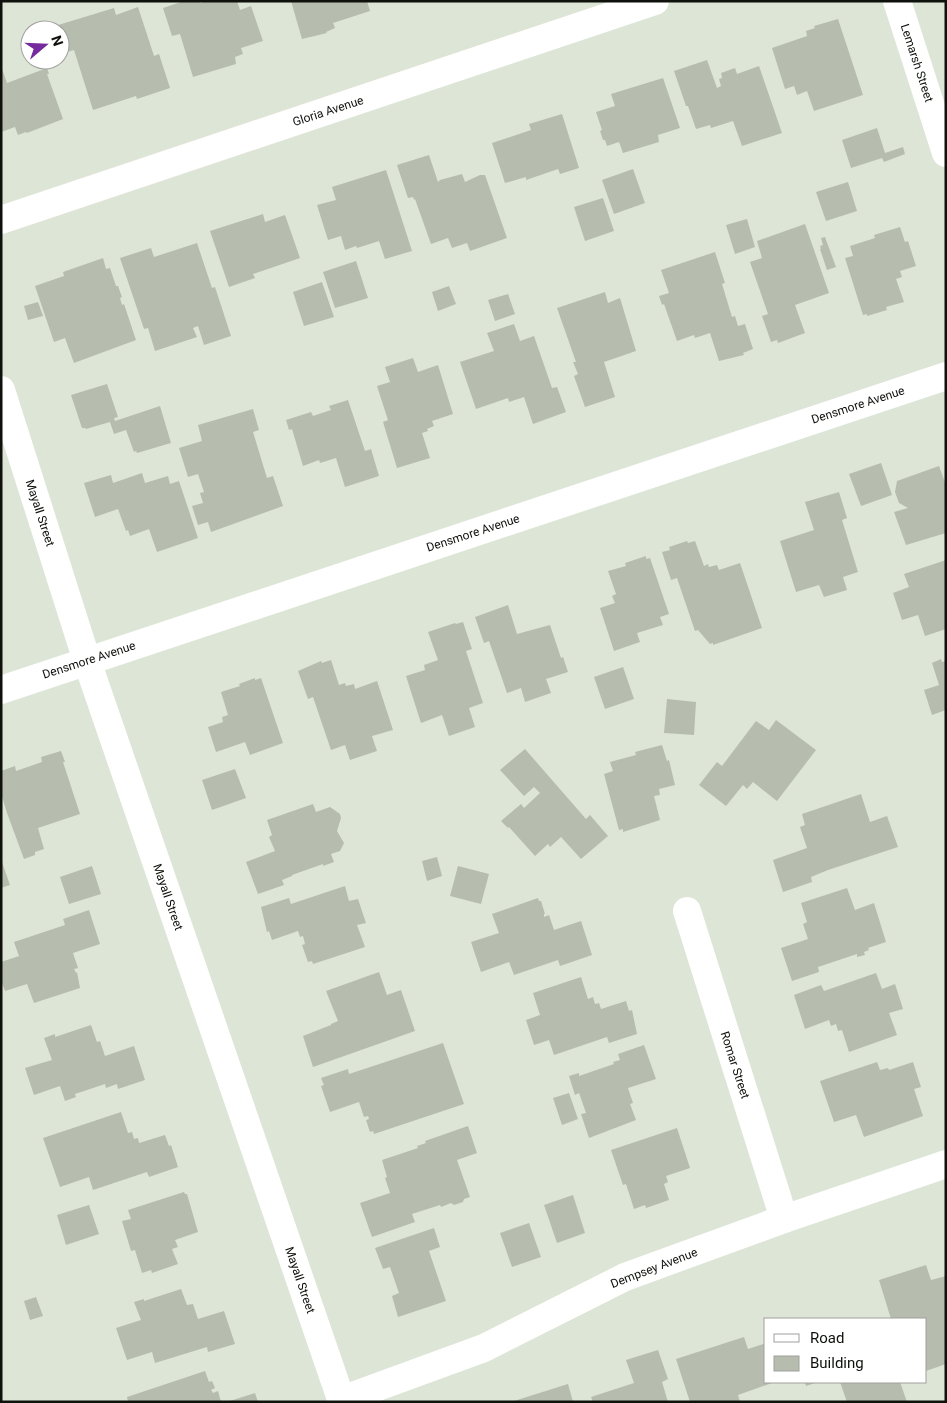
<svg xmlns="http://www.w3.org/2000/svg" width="947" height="1403" font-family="Roboto,sans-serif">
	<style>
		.building { fill: #b6bdaf }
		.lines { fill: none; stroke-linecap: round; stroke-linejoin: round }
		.street { stroke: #fff; stroke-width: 28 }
		.secondary { stroke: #fff; stroke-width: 28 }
		.labels { text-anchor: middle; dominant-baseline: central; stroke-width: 5; stroke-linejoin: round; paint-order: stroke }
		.street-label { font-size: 12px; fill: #0e110c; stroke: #fff }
	</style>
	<rect width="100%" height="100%" fill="#dde5d6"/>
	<g class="building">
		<path d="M 184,1 L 199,1 L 200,3 L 206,1 L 237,1 L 240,10 L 251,6 L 263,41 L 241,48 L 243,54 L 235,57 L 236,64 L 193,77 L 180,34 L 172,36 L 163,8 Z"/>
		<path d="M 291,1 L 367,1 L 370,11 L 333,23 L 335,28 L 326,32 L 327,33 L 302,39 Z"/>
		<path d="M 138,7 L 154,56 L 159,54 L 170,88 L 137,99 L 136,96 L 93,110 L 74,50 L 64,53 L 60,42 L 60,30 L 56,30 L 55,26 L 114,8 L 116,15 Z"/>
		<path d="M 838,19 L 863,95 L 814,111 L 807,91 L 797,95 L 794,86 L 785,89 L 772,48 L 807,36 L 806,31 L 815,28 L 814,26 Z"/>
		<path d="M 707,60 L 717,88 L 721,86 L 719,79 L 722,78 L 721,73 L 735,68 L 737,74 L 759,66 L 782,133 L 742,146 L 733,121 L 711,128 L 710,125 L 696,129 L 688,106 L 686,106 L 674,71 Z"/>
		<path d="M 1,66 L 7,83 L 47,68 L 49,74 L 47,74 L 63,119 L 27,133 L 26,132 L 18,135 L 15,127 L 1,132 Z"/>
		<path d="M 663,78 L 680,128 L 658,135 L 659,142 L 623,153 L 619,142 L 607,146 L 605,140 L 603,140 L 600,131 L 602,130 L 596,112 L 615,106 L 611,94 Z"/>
		<path d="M 562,114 L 579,168 L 560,174 L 558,169 L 526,180 L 526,177 L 505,183 L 492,143 L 531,130 L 529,124 Z"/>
		<path d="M 877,128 L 885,153 L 903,147 L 905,154 L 884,162 L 882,158 L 851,168 L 842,140 Z"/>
		<path d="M 429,155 L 438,182 L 440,180 L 462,174 L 465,182 L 480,175 L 485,175 L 507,238 L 470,251 L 467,243 L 452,248 L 448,238 L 431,244 L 415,199 L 414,200 L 413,197 L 408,198 L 397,165 Z"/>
		<path d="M 633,169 L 645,203 L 614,214 L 602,180 Z"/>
		<path d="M 386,170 L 412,251 L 385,259 L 379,241 L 357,248 L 356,246 L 345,250 L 341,236 L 328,240 L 317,205 L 336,200 L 332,187 Z"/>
		<path d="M 848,182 L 857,211 L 826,221 L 816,192 Z"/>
		<path d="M 603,198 L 614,231 L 585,241 L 574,207 Z"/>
		<path d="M 263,214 L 265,222 L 285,215 L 300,258 L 253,274 L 255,278 L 229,287 L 210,231 Z"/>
		<path d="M 747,219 L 755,247 L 735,254 L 726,225 Z"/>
		<path d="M 805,224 L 829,293 L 795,305 L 805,333 L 778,343 L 777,340 L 771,342 L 762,316 L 768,314 L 750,262 L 762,258 L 757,241 Z"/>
		<path d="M 900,227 L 905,242 L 908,241 L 916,266 L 900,271 L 902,277 L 896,279 L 904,302 L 886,307 L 887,310 L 867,316 L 867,314 L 863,315 L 845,258 L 853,256 L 850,246 L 875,238 L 874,235 Z"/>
		<path d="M 825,237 L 836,267 L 827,270 L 820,249 L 821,249 L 820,246 L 823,245 L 821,238 Z"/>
		<path d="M 197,243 L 212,288 L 215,287 L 231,336 L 204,345 L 198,326 L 193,328 L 197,337 L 155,351 L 148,328 L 144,329 L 120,258 L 151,248 L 154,257 Z"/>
		<path d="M 715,252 L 725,283 L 722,284 L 732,317 L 735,316 L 738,326 L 745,324 L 753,349 L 743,353 L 744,355 L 719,361 L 710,333 L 695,338 L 694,335 L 677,341 L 664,304 L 662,305 L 659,296 L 669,293 L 661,270 Z"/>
		<path d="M 103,258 L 106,269 L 110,268 L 116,286 L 118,286 L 122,297 L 120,298 L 122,305 L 124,304 L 136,340 L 74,363 L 65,338 L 54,342 L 35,286 L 64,276 L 63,272 Z"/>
		<path d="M 356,261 L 368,298 L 335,308 L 323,272 Z"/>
		<path d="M 322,282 L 334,317 L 304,326 L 293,292 Z"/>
		<path d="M 449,286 L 456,304 L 438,311 L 432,292 Z"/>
		<path d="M 605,292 L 608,303 L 620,298 L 636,351 L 604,362 L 615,397 L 585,407 L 574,376 L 578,374 L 573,362 L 576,362 L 557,308 Z"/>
		<path d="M 508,294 L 515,314 L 495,321 L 488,300 Z"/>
		<path d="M 38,302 L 43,316 L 28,320 L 24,306 Z"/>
		<path d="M 514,324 L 520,341 L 534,336 L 552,388 L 557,387 L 566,412 L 533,424 L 524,397 L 509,402 L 508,398 L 476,409 L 460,362 L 494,351 L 487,333 Z"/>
		<path d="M 413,358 L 418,372 L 438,365 L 453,414 L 432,421 L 434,426 L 427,429 L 428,431 L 422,433 L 430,458 L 397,468 L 383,422 L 388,420 L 377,386 L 390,382 L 385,367 Z"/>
		<path d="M 107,384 L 118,417 L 114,418 L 115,421 L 160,406 L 171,443 L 137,453 L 136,451 L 134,452 L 126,430 L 114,434 L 110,422 L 86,429 L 85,428 L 82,428 L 71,395 Z"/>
		<path d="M 348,400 L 365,451 L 371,449 L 379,476 L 345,487 L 336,458 L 320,463 L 319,460 L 303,466 L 292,429 L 289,430 L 286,420 L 311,412 L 313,416 L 331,410 L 329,406 Z"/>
		<path d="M 253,409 L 259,430 L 253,432 L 267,478 L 273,476 L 283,506 L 211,532 L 208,522 L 198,525 L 192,506 L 203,503 L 200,493 L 204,492 L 198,474 L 188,477 L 179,448 L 202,441 L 198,425 Z"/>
		<path d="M 881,463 L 892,495 L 861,506 L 849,474 Z"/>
		<path d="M 939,466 L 946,485 L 946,533 L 906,545 L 894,512 L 908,508 L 899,503 L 895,492 L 897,481 Z"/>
		<path d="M 142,473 L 145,483 L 168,476 L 170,484 L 179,481 L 198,538 L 157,552 L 149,529 L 130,536 L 128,530 L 126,531 L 118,509 L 95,517 L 84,483 L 111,475 L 113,483 Z"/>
		<path d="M 839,492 L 847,518 L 842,520 L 858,572 L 843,577 L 847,590 L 824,597 L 819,585 L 796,592 L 780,541 L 814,530 L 805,502 Z"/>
		<path d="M 687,541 L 688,543 L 695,541 L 704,566 L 708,564 L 709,567 L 717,565 L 719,570 L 740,563 L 762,628 L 713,645 L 713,643 L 710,644 L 698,630 L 695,631 L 677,578 L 671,580 L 662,552 L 670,550 L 669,547 Z"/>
		<path d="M 646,556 L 646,559 L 650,558 L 669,614 L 660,617 L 663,625 L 637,633 L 640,642 L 614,651 L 600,608 L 615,603 L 612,596 L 616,594 L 608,571 L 626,566 L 625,563 Z"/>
		<path d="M 946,560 L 946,629 L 925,636 L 918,615 L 902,620 L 893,593 L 909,587 L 904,574 Z"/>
		<path d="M 508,605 L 517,634 L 550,625 L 561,658 L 563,657 L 568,672 L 546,679 L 551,693 L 525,702 L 521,688 L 507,693 L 489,641 L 484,643 L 475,617 Z"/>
		<path d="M 463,622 L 472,649 L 466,651 L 483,703 L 469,708 L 475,727 L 449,736 L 442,715 L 421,723 L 406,676 L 425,670 L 424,665 L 438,660 L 428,632 L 455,623 L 456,624 Z"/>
		<path d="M 941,659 L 942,662 L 946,661 L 946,710 L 932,715 L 924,690 L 939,685 L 932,663 Z"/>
		<path d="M 331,660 L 339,685 L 345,683 L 346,686 L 354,684 L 355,689 L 377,681 L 393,730 L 372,736 L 377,751 L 350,760 L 345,745 L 331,750 L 313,697 L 308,699 L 298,671 L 321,661 L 322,663 Z"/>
		<path d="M 623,667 L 634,699 L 605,709 L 594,677 Z"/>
		<path d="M 255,678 L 255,680 L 261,678 L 283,743 L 250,755 L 245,742 L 216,752 L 208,727 L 223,722 L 222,717 L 228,715 L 221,692 L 240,686 L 239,684 Z"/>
		<path d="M 667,699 L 696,702 L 694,735 L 664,733 Z"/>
		<path d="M 776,720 L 816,750 L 777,801 L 753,782 L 747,789 L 743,785 L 726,806 L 699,785 L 717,762 L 722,766 L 756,721 L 769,730 Z"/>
		<path d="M 662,745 L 667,761 L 669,760 L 675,785 L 659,789 L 660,795 L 654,796 L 660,820 L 623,832 L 623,829 L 619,830 L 604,774 L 613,771 L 610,762 L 636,755 L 635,752 Z"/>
		<path d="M 525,749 L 586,819 L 590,815 L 608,836 L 581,859 L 561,837 L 550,847 L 548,844 L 535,856 L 509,827 L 508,828 L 501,821 L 521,804 L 524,808 L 540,793 L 534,787 L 524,796 L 500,770 Z"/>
		<path d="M 61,751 L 65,762 L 63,762 L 80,814 L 38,828 L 44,849 L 35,852 L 35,855 L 24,859 L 7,813 L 1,793 L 1,771 L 15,766 L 16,771 L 42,762 L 41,757 Z"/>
		<path d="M 235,769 L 246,798 L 212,810 L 202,780 Z"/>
		<path d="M 861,794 L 870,822 L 887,816 L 898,847 L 828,870 L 811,877 L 812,882 L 783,892 L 773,860 L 807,848 L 800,827 L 805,825 L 802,814 Z"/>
		<path d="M 313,804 L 316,812 L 330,807 L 340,814 L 341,818 L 337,831 L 344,843 L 340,851 L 331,854 L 334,862 L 323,866 L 323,864 L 292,875 L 292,876 L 282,880 L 284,885 L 258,894 L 246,862 L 275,851 L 269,837 L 272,835 L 267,820 Z"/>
		<path d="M 437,857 L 442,876 L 427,881 L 422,861 Z"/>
		<path d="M 1,859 L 10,885 L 1,888 Z"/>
		<path d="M 92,866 L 101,894 L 69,904 L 60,877 Z"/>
		<path d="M 458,866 L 489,874 L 481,904 L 450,896 Z"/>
		<path d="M 345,886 L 349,901 L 358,899 L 366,923 L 357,925 L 365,947 L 313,964 L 312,961 L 308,962 L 302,945 L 305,944 L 303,936 L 300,937 L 298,931 L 272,940 L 269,931 L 267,932 L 261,907 L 289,898 L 291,904 Z"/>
		<path d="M 847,888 L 855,910 L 874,903 L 886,942 L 868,948 L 869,950 L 864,952 L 865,955 L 857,957 L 857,954 L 818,967 L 819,972 L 792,981 L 781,948 L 808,939 L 803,924 L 807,922 L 801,903 Z"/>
		<path d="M 538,898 L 539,901 L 541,901 L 545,914 L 544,914 L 544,917 L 549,915 L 554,930 L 581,921 L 592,955 L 560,966 L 558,960 L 514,975 L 509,962 L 481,972 L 471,942 L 499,933 L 492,914 Z"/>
		<path d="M 89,910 L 100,944 L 73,953 L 78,968 L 74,969 L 76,973 L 77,972 L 80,988 L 34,1003 L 27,984 L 5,991 L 1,980 L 1,962 L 19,956 L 14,942 L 65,925 L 63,919 Z"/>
		<path d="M 379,972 L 387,995 L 401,990 L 415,1031 L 313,1067 L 303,1036 L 331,1025 L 331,1024 L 338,1021 L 326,991 Z"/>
		<path d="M 876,973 L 882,989 L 895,984 L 903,1009 L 889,1013 L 897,1035 L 849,1052 L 842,1030 L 838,1031 L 836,1024 L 831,1026 L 829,1020 L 805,1029 L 794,995 L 821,985 L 824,991 Z"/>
		<path d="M 581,977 L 588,999 L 593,997 L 595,1004 L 599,1003 L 601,1009 L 626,1001 L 629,1011 L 632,1010 L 637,1034 L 609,1043 L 607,1037 L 554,1055 L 549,1040 L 534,1045 L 526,1020 L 540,1015 L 533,993 Z"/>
		<path d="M 91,1025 L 97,1042 L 100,1041 L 105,1056 L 134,1046 L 145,1080 L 118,1089 L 117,1084 L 106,1088 L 105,1084 L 75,1094 L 76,1097 L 65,1101 L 60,1086 L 34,1095 L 25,1068 L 52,1060 L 44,1038 L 55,1034 L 55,1037 Z"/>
		<path d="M 443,1043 L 464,1104 L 374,1134 L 373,1131 L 370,1132 L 366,1120 L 369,1119 L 368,1116 L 364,1117 L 359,1102 L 330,1112 L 321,1086 L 324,1085 L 321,1078 L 348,1069 L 349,1074 Z"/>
		<path d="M 644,1045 L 656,1079 L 628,1088 L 633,1103 L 630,1104 L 636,1120 L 589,1138 L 581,1114 L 586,1113 L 579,1093 L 575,1095 L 569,1076 L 579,1073 L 579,1076 L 614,1064 L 613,1062 L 620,1060 L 618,1054 Z"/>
		<path d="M 877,1062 L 880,1070 L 888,1068 L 889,1070 L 913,1062 L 921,1087 L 914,1089 L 923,1116 L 864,1137 L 856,1115 L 834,1122 L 820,1081 Z"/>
		<path d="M 569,1093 L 578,1119 L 562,1125 L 553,1098 Z"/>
		<path d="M 121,1112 L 128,1133 L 132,1132 L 134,1139 L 138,1138 L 139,1143 L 165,1135 L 169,1146 L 171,1145 L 178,1167 L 149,1177 L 147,1172 L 93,1190 L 89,1177 L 60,1187 L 43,1138 Z"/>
		<path d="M 468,1126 L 477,1153 L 457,1160 L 470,1197 L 464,1199 L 463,1202 L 454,1205 L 451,1203 L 441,1207 L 440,1205 L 412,1214 L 415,1222 L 372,1237 L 360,1203 L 390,1193 L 385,1178 L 387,1177 L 382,1160 L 418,1148 L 417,1146 L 426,1143 L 425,1141 Z"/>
		<path d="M 677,1128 L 690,1168 L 666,1176 L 668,1182 L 664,1184 L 669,1200 L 646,1208 L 645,1205 L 634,1209 L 626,1184 L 623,1185 L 611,1150 Z"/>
		<path d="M 184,1192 L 185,1194 L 187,1194 L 198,1232 L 175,1240 L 178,1247 L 172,1249 L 178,1264 L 152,1273 L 151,1270 L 142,1273 L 135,1250 L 131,1251 L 122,1221 L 131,1219 L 128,1210 Z"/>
		<path d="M 573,1195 L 585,1233 L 557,1243 L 544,1205 Z"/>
		<path d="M 89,1205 L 99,1234 L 66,1245 L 57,1215 Z"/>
		<path d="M 529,1223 L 541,1257 L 512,1267 L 500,1233 Z"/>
		<path d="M 434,1228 L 440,1247 L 429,1251 L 446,1301 L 398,1317 L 392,1296 L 399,1293 L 390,1267 L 383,1269 L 375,1248 Z"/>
		<path d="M 926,1265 L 931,1280 L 946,1276 L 946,1364 L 926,1371 L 926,1319 L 891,1319 L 879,1280 Z"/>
		<path d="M 181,1289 L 187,1305 L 193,1304 L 198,1319 L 224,1311 L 235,1344 L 208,1352 L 207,1347 L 155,1363 L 152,1352 L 127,1360 L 116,1328 L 141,1320 L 134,1302 L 144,1299 L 144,1301 Z"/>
		<path d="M 36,1297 L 43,1316 L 30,1320 L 24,1301 Z"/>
		<path d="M 744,1337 L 748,1349 L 766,1343 L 766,1382 L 775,1382 L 738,1395 L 740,1402 L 690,1402 L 676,1359 Z"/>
		<path d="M 658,1350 L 668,1379 L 662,1382 L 668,1402 L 593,1402 L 591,1397 L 634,1383 L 626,1360 Z"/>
		<path d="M 205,1371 L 209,1382 L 212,1381 L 215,1388 L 211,1390 L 213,1393 L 218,1391 L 221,1402 L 128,1402 L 127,1397 Z"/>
		<path d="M 805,1382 L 818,1382 L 806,1386 Z"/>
		<path d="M 840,1382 L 900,1382 L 907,1402 L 847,1402 Z"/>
		<path d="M 568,1384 L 573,1402 L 514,1402 L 514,1401 Z"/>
		<path d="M 255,1393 L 258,1402 L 230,1402 L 230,1401 Z"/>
	</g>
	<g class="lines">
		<g class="street">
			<path d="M 897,1 L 946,153"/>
			<path d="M 1,220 L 655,1"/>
			<path d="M 1,690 L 946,376"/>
			<path d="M 687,911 L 784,1219"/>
			<path d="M 342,1400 L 484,1348 L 625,1277 L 784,1219 L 946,1164"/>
		</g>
		<path class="secondary" d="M 1,390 L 87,661 L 342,1402"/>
	</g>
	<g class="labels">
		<g class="street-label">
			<text transform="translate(917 63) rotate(72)">Lemarsh Street</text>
			<text transform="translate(328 111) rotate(-18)">Gloria Avenue</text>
			<text transform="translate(858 405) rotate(-18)">Densmore Avenue</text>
			<text transform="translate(40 513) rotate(72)">Mayall Street</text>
			<text transform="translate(473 533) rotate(-18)">Densmore Avenue</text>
			<text transform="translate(89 660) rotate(-18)">Densmore Avenue</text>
			<text transform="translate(168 897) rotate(71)">Mayall Street</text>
			<text transform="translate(735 1065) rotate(72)">Romar Street</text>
			<text transform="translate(654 1268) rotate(-21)">Dempsey Avenue</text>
			<text transform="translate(300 1280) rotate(71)">Mayall Street</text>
		</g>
	</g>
	<rect width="947" height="1403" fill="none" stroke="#0e110c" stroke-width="5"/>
	<rect x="764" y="1318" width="162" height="65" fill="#ffffff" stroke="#9fa09e"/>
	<rect x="774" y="1334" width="25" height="8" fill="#ffffff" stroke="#9fa09e"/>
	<text x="810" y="1343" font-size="15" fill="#0e110c">Road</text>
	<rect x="774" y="1356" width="25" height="15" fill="#b6bdaf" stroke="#9fa09e"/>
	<text x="810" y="1368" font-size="15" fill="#0e110c">Building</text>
	<g transform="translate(45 45) rotate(71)"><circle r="24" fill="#ffffff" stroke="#9fa09e"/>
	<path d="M0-4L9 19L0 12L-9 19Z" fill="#752b9d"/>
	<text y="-8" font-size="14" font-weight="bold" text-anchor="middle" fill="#0e110c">N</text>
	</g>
</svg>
